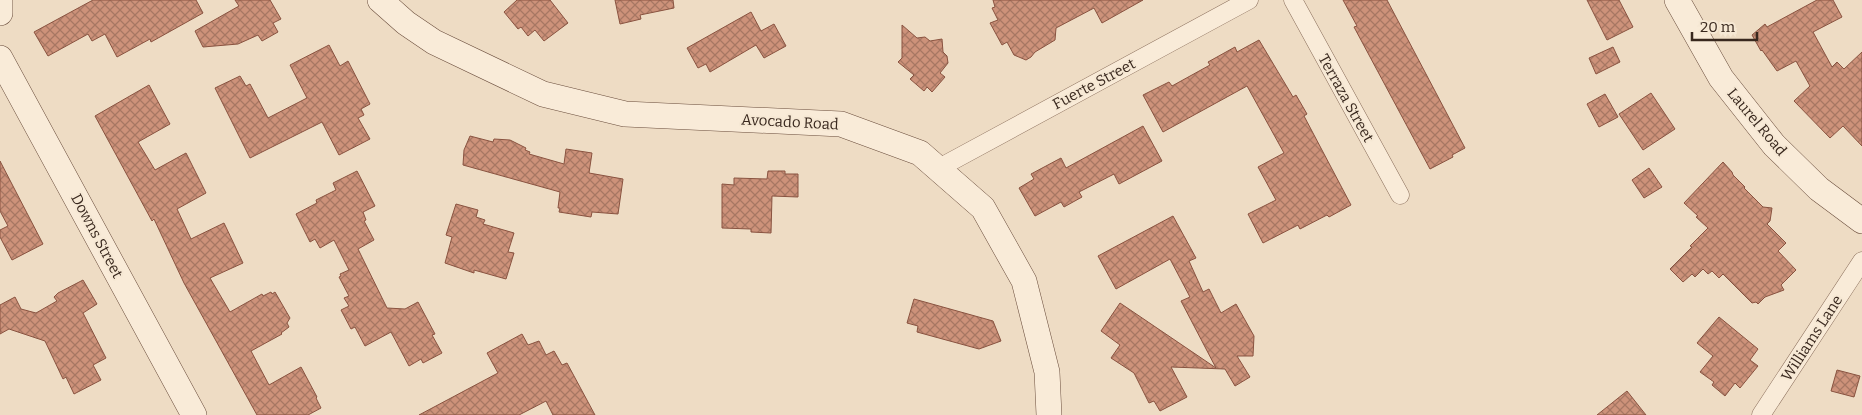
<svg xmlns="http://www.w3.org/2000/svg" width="1862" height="415" font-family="Bitter,serif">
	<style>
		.building { fill: url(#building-cross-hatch); stroke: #895340 }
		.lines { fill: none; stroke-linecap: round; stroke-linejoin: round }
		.street-casing { stroke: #896d5a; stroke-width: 19 }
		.secondary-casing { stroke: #6b4e3d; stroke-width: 26 }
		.street { stroke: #f9ebd8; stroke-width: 18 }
		.secondary { stroke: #f9ebd8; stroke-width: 25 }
		.labels { text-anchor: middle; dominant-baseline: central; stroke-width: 4; stroke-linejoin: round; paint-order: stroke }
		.street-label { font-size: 15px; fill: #39281e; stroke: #f6e8d4 }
	</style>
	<defs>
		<pattern id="building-cross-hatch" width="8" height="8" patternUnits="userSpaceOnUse" patternTransform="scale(1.25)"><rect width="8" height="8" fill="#cd927a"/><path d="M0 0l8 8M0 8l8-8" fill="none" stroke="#a77763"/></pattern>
	</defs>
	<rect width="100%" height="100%" fill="#eedcc4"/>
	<g class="building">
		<path d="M 93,0 L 196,0 L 203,13 L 151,42 L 150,39 L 117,57 L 105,34 L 92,41 L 88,34 L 48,56 L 34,32 Z"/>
		<path d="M 235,0 L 270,0 L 281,19 L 273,23 L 278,32 L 262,41 L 258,35 L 238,44 L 203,47 L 195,31 L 239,6 Z"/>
		<path d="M 517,0 L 550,0 L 568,23 L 544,41 L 535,30 L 528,36 L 521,27 L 518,29 L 504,12 Z"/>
		<path d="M 615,0 L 673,0 L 674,8 L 640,15 L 641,19 L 620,24 Z"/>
		<path d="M 993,0 L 1143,0 L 1102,23 L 1094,8 L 1056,28 L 1055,40 L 1035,52 L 1031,57 L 1026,60 L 1014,55 L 1007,42 L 1002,45 L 990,23 L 998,20 L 992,8 L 995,7 Z"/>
		<path d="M 1343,0 L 1387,0 L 1465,148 L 1452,155 L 1453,157 L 1430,169 L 1354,27 L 1357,26 Z"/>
		<path d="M 1587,0 L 1619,0 L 1633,27 L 1607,40 Z"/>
		<path d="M 1817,0 L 1833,0 L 1842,17 L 1813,32 L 1832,67 L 1837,62 L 1844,69 L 1862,52 L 1862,146 L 1843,126 L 1830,138 L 1794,101 L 1810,86 L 1796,61 L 1777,71 L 1762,50 L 1761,51 L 1752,35 L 1765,24 L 1767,27 Z"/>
		<path d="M 751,12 L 761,31 L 774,24 L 786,46 L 764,58 L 756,45 L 710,72 L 706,64 L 698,68 L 687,48 Z"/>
		<path d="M 902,25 L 917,38 L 925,37 L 930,41 L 942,39 L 943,52 L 947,56 L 948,63 L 940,73 L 945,77 L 932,92 L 927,87 L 924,91 L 910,79 L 914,75 L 898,62 L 902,58 Z"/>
		<path d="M 1259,40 L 1293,97 L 1296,95 L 1307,114 L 1304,116 L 1351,205 L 1329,217 L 1327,215 L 1300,229 L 1298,225 L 1263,243 L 1248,214 L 1276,200 L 1258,167 L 1284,153 L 1247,86 L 1163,132 L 1143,95 L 1169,82 L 1172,86 L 1210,65 L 1208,62 L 1235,47 L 1237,52 Z"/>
		<path d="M 329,45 L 340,66 L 348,61 L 370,104 L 361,109 L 364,115 L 358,118 L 370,139 L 339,155 L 322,122 L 250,158 L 215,88 L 240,76 L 246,86 L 250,84 L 268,118 L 307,98 L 290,65 Z"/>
		<path d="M 1613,47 L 1620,62 L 1596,74 L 1589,58 Z"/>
		<path d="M 149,85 L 170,124 L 138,142 L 155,170 L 186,153 L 206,193 L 177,209 L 191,239 L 224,223 L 243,263 L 210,278 L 230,312 L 262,294 L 263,296 L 271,292 L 272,294 L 275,292 L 290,318 L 287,323 L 289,327 L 281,333 L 282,334 L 251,351 L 269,385 L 301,367 L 317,397 L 316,398 L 321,408 L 308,415 L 257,415 L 184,283 L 154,219 L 152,221 L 95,116 Z"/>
		<path d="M 1651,93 L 1675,129 L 1643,150 L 1619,114 Z"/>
		<path d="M 1605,94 L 1618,117 L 1599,127 L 1587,104 Z"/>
		<path d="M 1143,126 L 1162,161 L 1119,184 L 1114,174 L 1079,192 L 1082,197 L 1064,207 L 1061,202 L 1035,216 L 1019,188 L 1034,179 L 1031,174 L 1061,158 L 1066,168 Z"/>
		<path d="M 470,136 L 493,142 L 494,139 L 510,140 L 526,148 L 525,150 L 530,152 L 529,154 L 564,164 L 566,149 L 592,153 L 589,173 L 623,179 L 618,214 L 592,212 L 591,217 L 559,212 L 560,208 L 558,208 L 560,192 L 463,165 L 464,150 Z"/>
		<path d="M 0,161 L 43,244 L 12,260 L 0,237 L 0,230 L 8,226 L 0,211 Z"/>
		<path d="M 1723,162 L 1732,172 L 1733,175 L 1745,187 L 1744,188 L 1763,207 L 1772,208 L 1770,221 L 1767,224 L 1786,243 L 1778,251 L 1796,270 L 1781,285 L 1784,290 L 1765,297 L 1758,304 L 1756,302 L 1752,303 L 1723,274 L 1719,278 L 1712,271 L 1708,274 L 1703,269 L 1695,277 L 1692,274 L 1683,282 L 1670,269 L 1692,247 L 1690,246 L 1708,228 L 1696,217 L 1698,216 L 1684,203 Z"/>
		<path d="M 1649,168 L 1662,187 L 1644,198 L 1632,180 Z"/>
		<path d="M 357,171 L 375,206 L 363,212 L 366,220 L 364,221 L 374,240 L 358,249 L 387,308 L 405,309 L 418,302 L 435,334 L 432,335 L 442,353 L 423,363 L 421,359 L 409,366 L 391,332 L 365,346 L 355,327 L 351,329 L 341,310 L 349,306 L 344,298 L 349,296 L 339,277 L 341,276 L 340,274 L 349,270 L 334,240 L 320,248 L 315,239 L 310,242 L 296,214 L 317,203 L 316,200 L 336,190 L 333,183 Z"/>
		<path d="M 768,171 L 785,171 L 785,174 L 798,174 L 798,197 L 772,196 L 771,233 L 751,232 L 751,229 L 722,228 L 722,184 L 734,185 L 734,178 L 767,179 Z"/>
		<path d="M 456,204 L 478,210 L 476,217 L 485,220 L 483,224 L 514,233 L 508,252 L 514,253 L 506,279 L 474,270 L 474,273 L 445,263 L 452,237 L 446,235 Z"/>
		<path d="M 1173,216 L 1196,258 L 1189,261 L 1203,292 L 1209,289 L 1221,313 L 1236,304 L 1254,336 L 1253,356 L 1237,356 L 1250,377 L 1235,386 L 1225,369 L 1171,367 L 1187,397 L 1160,411 L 1154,401 L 1149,403 L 1134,373 L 1111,358 L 1120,345 L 1101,331 L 1120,303 L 1216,368 L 1181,301 L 1190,297 L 1170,259 L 1116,289 L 1098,256 Z"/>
		<path d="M 83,280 L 97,304 L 83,313 L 106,358 L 93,365 L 101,380 L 74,394 L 66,377 L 63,379 L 45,341 L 9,329 L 0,334 L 0,305 L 15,297 L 21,309 L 36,313 L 57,301 L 54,297 L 58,293 Z"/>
		<path d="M 914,299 L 993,321 L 1001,341 L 979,349 L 917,332 L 918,326 L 907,323 Z"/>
		<path d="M 1719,317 L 1758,349 L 1750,360 L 1758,366 L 1740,388 L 1735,383 L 1725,396 L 1712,385 L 1714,382 L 1700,372 L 1713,356 L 1697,343 Z"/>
		<path d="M 522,334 L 528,345 L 539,341 L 546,355 L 554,351 L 562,365 L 567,363 L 595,415 L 553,415 L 546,401 L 519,415 L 419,415 L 498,373 L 487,353 Z"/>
		<path d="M 1837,370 L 1860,376 L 1854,397 L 1831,391 Z"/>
		<path d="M 1627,391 L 1646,415 L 1597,415 Z"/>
	</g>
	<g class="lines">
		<defs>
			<g id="street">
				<path d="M 1293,0 L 1400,195"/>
				<path d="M 939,168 L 1249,0"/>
				<path d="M 1761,415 L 1862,261"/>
			</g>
			<g id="secondary">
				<path d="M 380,0 L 406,23 L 434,42 L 543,94 L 625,114 L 841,124 L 920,153 L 983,208 L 1024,281 L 1047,372 L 1049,415"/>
				<path d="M 1677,0 L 1721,78 L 1774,145 L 1819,189 L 1862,221"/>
				<path d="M 0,13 L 0,0"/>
				<path d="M 0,58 L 194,415"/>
			</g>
		</defs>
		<use href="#street" class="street-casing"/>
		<use href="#secondary" class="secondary-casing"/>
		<use href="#street" class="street"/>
		<use href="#secondary" class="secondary"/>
	</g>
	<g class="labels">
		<g class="street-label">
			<text transform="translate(1094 84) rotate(-28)">Fuerte Street</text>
			<text transform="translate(1346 98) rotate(61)">Terraza Street</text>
			<text transform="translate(790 122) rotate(3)">Avocado Road</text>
			<text transform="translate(1757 122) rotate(50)">Laurel Road</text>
			<text transform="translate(97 236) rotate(62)">Downs Street</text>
			<text transform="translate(1812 338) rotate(-57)">Williams Lane</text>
		</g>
	</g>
	<path d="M1692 32v8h65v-8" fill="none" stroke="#39281e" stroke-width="2.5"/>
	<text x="1700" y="32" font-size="15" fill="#39281e" stroke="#f6e8d4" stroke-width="4" paint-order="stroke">20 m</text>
</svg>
